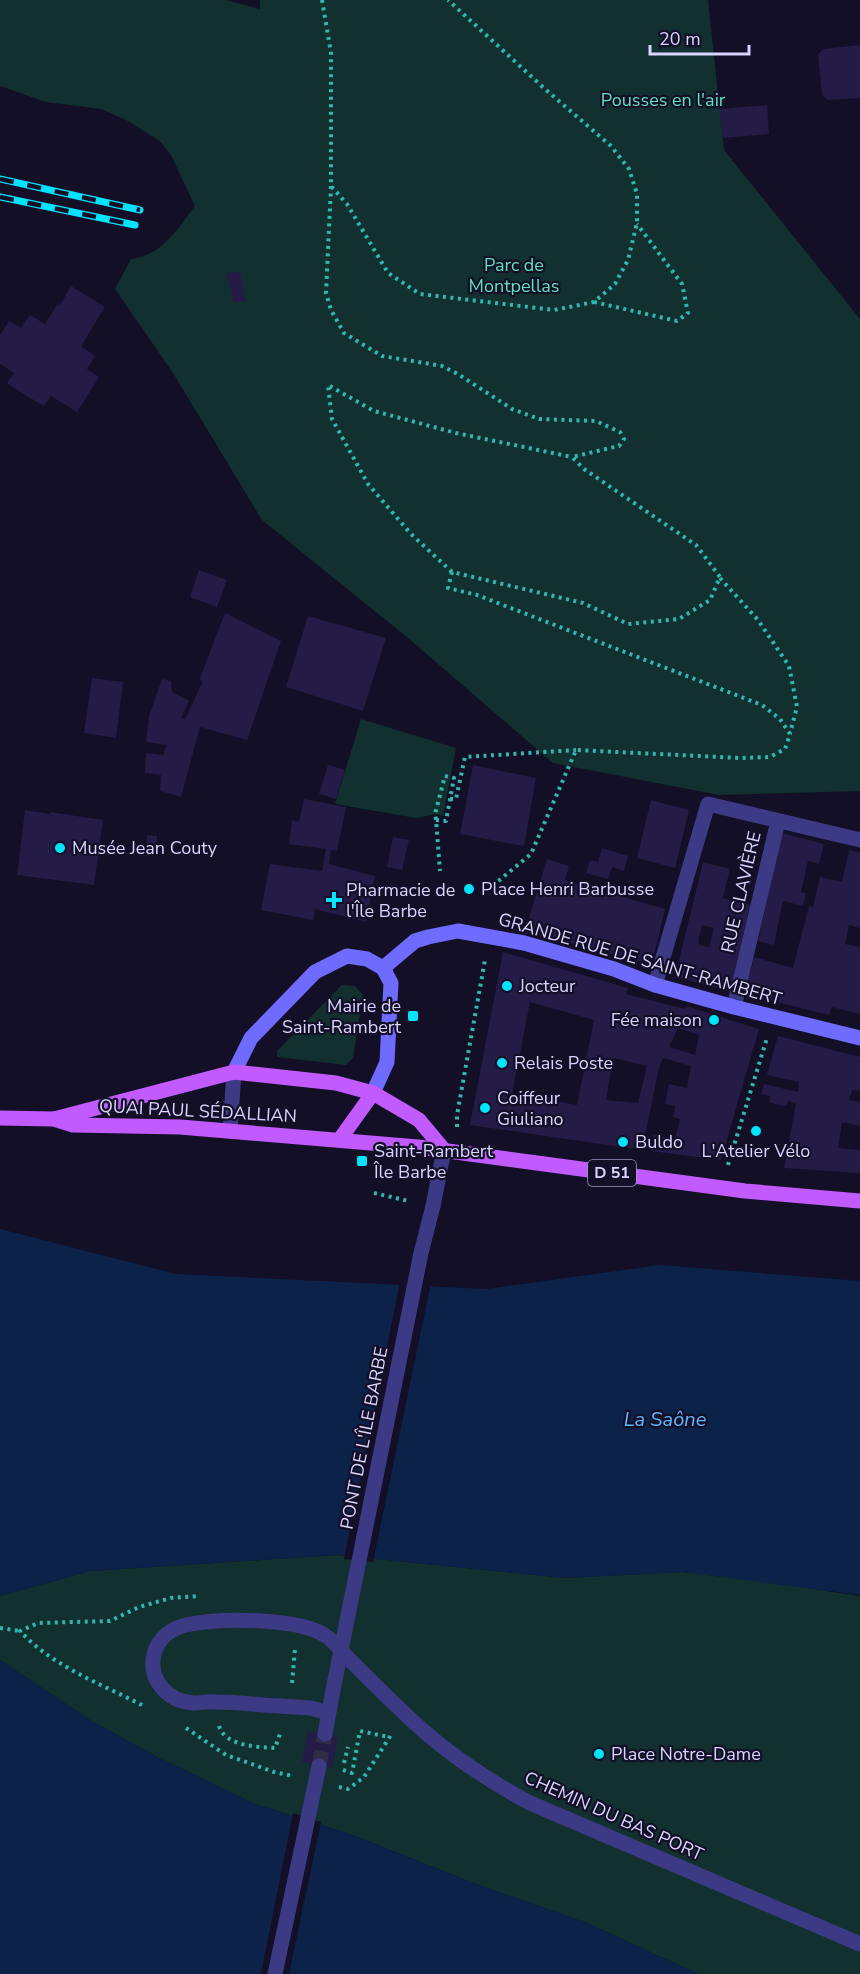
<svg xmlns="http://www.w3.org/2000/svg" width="860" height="1974" font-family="'Nunito Sans',sans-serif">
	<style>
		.green { fill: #12302f }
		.water { fill: #0c2248 }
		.pier { fill: #130f26 }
		.building { fill: #241b47; fill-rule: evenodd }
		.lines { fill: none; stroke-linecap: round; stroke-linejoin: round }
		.street-tunnel { stroke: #312d47; stroke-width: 15; stroke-dasharray: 15 8; stroke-linecap: butt }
		.path { stroke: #2fb8b0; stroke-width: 4; stroke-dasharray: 3 4.5; stroke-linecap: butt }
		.lane { stroke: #3d3a85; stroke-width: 15 }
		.street { stroke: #3d3a85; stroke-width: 15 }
		.secondary { stroke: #6f6bff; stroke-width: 15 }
		.primary { stroke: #c25bff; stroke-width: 15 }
		.rail-casing { stroke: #00e5ff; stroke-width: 7 }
		.rail { stroke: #130f26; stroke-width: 4.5; stroke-dasharray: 14; stroke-linecap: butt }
		.lane-bridge { stroke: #3d3a85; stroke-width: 15 }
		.street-bridge { stroke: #3d3a85; stroke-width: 15 }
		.poi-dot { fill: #00e5ff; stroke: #130f26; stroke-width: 2 }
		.labels { text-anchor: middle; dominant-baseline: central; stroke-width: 4.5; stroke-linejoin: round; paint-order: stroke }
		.shield { fill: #130f26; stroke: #9e99be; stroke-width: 1.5 }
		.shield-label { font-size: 16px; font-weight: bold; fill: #d9d4ff }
		.park-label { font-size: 18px; fill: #5fe0c0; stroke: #130f26 }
		.poi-label { font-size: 18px; fill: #d9d4ff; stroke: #130f26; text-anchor: start }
		.street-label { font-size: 18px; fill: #d9d4ff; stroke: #130f26 }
		.water-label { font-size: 20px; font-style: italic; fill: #62b6ff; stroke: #130f26 }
	</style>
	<rect width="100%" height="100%" fill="#130f26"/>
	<g class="green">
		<path d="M 0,0 L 226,0 L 260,9 L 260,0 L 708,0 L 724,150 L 860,319 L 860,791 L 719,795 L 553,763 L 408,638 L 262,520 L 173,373 L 115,289 L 131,259 C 163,255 177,229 195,206 L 171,155 L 161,142 L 147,133 L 128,121 L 101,109 L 46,102 L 0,86 Z"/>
		<path d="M 361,719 L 456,748 L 443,816 L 437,814 L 416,818 L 335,804 Z"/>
		<path d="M 342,985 L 355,986 L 363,995 L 353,1058 L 346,1065 L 277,1057 L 277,1051 Z"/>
		<path d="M 337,1555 L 565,1578 L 682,1572 L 761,1581 L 860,1596 L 860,1974 L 698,1974 L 587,1923 L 476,1884 L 350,1834 L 255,1804 L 157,1757 L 90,1720 L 0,1660 L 0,1596 L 90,1571 Z"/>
	</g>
	<g class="water">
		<path d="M 0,1229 L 176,1274 L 486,1289 L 660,1265 L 860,1281 L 860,1595 L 682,1572 L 565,1578 L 337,1555 L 90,1571 L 0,1596 Z"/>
		<path d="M 0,1660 L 90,1720 L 157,1757 L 255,1804 L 350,1834 L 476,1884 L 587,1923 L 698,1974 L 0,1974 Z"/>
	</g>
	<g class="pier">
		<path d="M 400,1282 L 431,1283 L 373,1562 L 344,1559 Z"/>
		<path d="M 293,1813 L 321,1822 L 289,1974 L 261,1974 Z"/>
	</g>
	<g class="building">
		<path d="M 860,45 L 860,98 L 828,100 L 822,95 L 818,55 L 823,49 Z"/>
		<path d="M 767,105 L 769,134 L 723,138 L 719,109 Z"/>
		<path d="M 240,272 L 246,301 L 234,303 L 226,273 Z"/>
		<path d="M 71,286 L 105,307 L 81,346 L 95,356 L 87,369 L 99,377 L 77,412 L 51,396 L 44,406 L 25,395 L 7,383 L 14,373 L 0,364 L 0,335 L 9,321 L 21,328 L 30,315 L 45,324 L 58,303 L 60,305 Z"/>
		<path d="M 199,570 L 227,580 L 217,607 L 190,597 Z"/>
		<path d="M 225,613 L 281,641 L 247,740 L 200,727 L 181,797 L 160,791 L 161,775 L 145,773 L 146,753 L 163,755 L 167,745 L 146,742 L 149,716 L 162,679 L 171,681 L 172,692 L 189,701 L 181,718 L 185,719 L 203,681 L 200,680 L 200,678 Z"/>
		<path d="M 308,616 L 386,638 L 363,711 L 286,687 Z"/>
		<path d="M 92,678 L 123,682 L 116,738 L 84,733 Z"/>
		<path d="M 328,765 L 345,770 L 336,799 L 319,794 Z"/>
		<path d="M 473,765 L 536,778 L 524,846 L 460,834 Z"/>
		<path d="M 304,799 L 346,807 L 337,851 L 331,850 L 329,864 L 375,876 L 366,922 L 315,909 L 313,920 L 261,910 L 270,864 L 322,871 L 326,849 L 289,844 L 292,820 L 299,822 Z"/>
		<path d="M 651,800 L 689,810 L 675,868 L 637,858 Z"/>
		<path d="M 25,810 L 50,814 L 50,812 L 103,820 L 94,885 L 17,875 Z"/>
		<path d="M 782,833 L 824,844 L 819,864 L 808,861 L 801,892 L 806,893 L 803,906 L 783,901 L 774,945 L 758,941 Z"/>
		<path d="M 147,835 L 157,836 L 156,853 L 146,852 Z"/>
		<path d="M 393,837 L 409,840 L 402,870 L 387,867 Z"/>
		<path d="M 602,848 L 628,856 L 624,871 L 612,867 L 608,879 L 586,873 L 590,860 L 598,862 Z"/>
		<path d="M 849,850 L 860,852 L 860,928 L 849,925 L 845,944 L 860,947 L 860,1014 L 832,1007 L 829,1015 L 745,994 L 754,957 L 793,968 L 809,906 L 813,907 L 820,877 L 842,882 Z"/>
		<path d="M 547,859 L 569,866 L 565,880 L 665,909 L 654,955 L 642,962 L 525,931 Z"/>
		<path d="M 703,862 L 730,869 L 723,898 L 750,905 L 730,991 L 675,977 ZM 702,925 L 714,928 L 709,947 L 699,945 L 698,941 Z"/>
		<path d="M 503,952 L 628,988 L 626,994 L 685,1009 L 686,1006 L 759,1029 L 721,1160 L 651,1151 L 653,1135 L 675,1138 L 680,1119 L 673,1117 L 675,1106 L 665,1104 L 669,1084 L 687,1088 L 691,1066 L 663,1058 L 659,1068 L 642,1150 L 470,1125 ZM 530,1002 L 594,1020 L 577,1105 L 512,1094 ZM 678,1028 L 699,1035 L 695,1055 L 669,1047 ZM 613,1058 L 647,1066 L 638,1103 L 606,1100 Z"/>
		<path d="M 778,1036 L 860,1057 L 860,1091 L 852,1090 L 849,1100 L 860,1102 L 860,1126 L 842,1122 L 838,1148 L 860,1150 L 860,1173 L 784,1168 L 796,1103 L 788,1101 L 787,1105 L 784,1106 L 771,1103 L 769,1101 L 770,1096 L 761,1094 L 764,1084 L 798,1092 L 799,1082 L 767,1075 Z"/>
		<path d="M 308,1731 L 338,1736 L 332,1768 L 302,1762 Z"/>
	</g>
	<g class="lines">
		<path class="street-tunnel" d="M 319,1766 L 325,1734"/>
		<g class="path">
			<path d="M 322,0 L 331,53 L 331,186 L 347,204 L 388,273 L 420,294 L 554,310 L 594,302 L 615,284 L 628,260 L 637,223 L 637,194 L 629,169 L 611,146 L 545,89 L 448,0"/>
			<path d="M 331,186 L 326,293 L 331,310 L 344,333 L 382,356 L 442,366 L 458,374 L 512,409 L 539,419 L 596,421 L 620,432 L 624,439 L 619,446 L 572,457 L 584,469 L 696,545 L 720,577 L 710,600 L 679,619 L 628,624 L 583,603 L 452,572 L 448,588 L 477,595 L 762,705 L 780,719 L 790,734 L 785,749 L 770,757 L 740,758 L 576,750 L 531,854 L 496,883"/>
			<path d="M 594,302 L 677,321 L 688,313 L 682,284 L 637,224"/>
			<path d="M 452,572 L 411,534 L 368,484 L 332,419 L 328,385 L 374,411 L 456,433 L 572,457"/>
			<path d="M 720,578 L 758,620 L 789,666 L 797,707 L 790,733"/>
			<path d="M 450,799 L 456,799 L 465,757 L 576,750"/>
			<path d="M 436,820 L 446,821 L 454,778 L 445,776 L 435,814 L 436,820 L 440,871"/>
			<path d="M 457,1127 L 457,1115 L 485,960"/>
			<path d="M 728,1165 L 767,1038"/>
			<path d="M 374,1193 L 409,1201"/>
			<path d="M 0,1628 L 20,1631"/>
			<path d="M 292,1683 L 295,1649"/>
			<path d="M 142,1705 C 101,1684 52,1666 20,1631 L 38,1623 L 110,1621 L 139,1607 L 171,1598 L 199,1596"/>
			<path d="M 219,1726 C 225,1746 257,1747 275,1748 L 281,1731"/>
			<path d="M 186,1728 L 226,1755 L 274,1772 L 293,1776"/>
			<path d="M 344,1763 L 348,1747"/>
			<path d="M 343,1770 L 352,1773 L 360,1731 L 389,1737"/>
			<path d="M 339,1787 L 348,1789 L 364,1777 L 391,1735"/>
		</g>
		<g class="lane">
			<path d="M 734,1007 L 778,821"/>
			<path d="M 280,1706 C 259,1705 238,1702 216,1702 C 209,1701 201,1703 194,1703 C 168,1702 148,1680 154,1654 C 158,1638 172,1628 186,1625 C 218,1618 298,1617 326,1636 C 334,1641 341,1651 348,1658 C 367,1677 385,1695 404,1713 C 440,1748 485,1779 530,1803 L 860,1944"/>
		</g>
		<g class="street">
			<path d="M 655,985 L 708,804 L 860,840"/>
			<path d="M 230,1131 L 234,1072"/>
			<path d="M 433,1206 L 444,1150"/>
			<path d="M 325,1734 L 333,1690"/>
		</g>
		<g class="secondary">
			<path d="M 383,968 L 415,941 L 428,937 L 458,931 L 524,943 L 614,969 L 655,985 L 734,1007 L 860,1038"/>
			<path d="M 234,1072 L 251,1038 L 315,972 L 347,956 L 367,959 L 383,968 L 391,983 L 387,1062 L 373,1093"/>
		</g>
		<g class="primary">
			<path d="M 0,1118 L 54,1119 L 73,1125 L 180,1127 L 418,1147 L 745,1191 L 860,1201"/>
			<path d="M 54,1119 L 234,1072 L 336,1083 L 373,1093 L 419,1120 L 444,1150"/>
			<path d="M 340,1139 L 373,1093"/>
		</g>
		<defs>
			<g id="rail">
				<path d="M 0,179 L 140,210"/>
				<path d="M 0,197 L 135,225"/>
			</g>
		</defs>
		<use href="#rail" class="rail-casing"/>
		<use href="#rail" class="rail"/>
		<path class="lane-bridge" d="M 280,1706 L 311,1708 L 328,1713"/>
		<g class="street-bridge">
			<path d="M 333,1690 L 421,1253 L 433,1206"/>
			<path d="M 275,1974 L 319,1766"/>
		</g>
	</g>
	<g class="poi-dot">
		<circle cx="60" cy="848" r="6"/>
		<circle cx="469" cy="889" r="6"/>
		<path d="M331 891h6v6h6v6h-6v6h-6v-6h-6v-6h6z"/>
		<circle cx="507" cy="986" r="6"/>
		<rect x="407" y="1010" width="12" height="12" rx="3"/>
		<circle cx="714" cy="1020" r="6"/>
		<circle cx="502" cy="1063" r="6"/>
		<circle cx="485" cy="1108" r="6"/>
		<circle cx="756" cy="1131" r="6"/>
		<circle cx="623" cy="1142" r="6"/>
		<rect x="356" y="1155" width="12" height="12" rx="3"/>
		<circle cx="599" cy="1754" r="6"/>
	</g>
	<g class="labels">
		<rect class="shield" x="588" y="1160" width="48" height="26" rx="4.5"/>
		<g class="shield-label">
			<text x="612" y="1173">D 51</text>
		</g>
		<g class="park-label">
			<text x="663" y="100">Pousses en l'air</text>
			<text x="514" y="265">Parc de<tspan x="514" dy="21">Montpellas</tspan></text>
		</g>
		<g class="poi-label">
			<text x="72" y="848">Musée Jean Couty</text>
			<text x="481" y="889">Place Henri Barbusse</text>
			<text x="346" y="890">Pharmacie de<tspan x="346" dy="21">l'Île Barbe</tspan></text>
			<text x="519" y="986">Jocteur</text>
			<text x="401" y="1006" text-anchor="end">Mairie de<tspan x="401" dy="21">Saint-Rambert</tspan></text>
			<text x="702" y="1020" text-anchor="end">Fée maison</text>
			<text x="514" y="1063">Relais Poste</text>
			<text x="497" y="1098">Coiffeur<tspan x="497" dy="21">Giuliano</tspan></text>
			<text x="635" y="1142">Buldo</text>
			<text x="374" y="1151">Saint-Rambert<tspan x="374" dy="21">Île Barbe</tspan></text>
			<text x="756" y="1151" text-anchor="middle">L'Atelier Vélo</text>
			<text x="611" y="1754">Place Notre-Dame</text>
		</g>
		<g class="street-label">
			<text transform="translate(741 892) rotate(-77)">RUE CLAVIÈRE</text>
			<text transform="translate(640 959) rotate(16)">GRANDE RUE DE SAINT-RAMBERT</text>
			<text transform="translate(198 1111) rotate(3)">QUAI PAUL SÉDALLIAN</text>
			<text transform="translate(364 1438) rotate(-79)">PONT DE L'ÎLE BARBE</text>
			<text transform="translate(614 1816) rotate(24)">CHEMIN DU BAS PORT</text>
		</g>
		<g class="water-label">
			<text x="665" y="1419">La Saône</text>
		</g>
	</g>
	<path d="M650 45v9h99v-9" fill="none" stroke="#d9d4ff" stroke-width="3"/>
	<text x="659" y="45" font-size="18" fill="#d9d4ff" stroke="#130f26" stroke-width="4.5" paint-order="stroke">20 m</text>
</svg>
